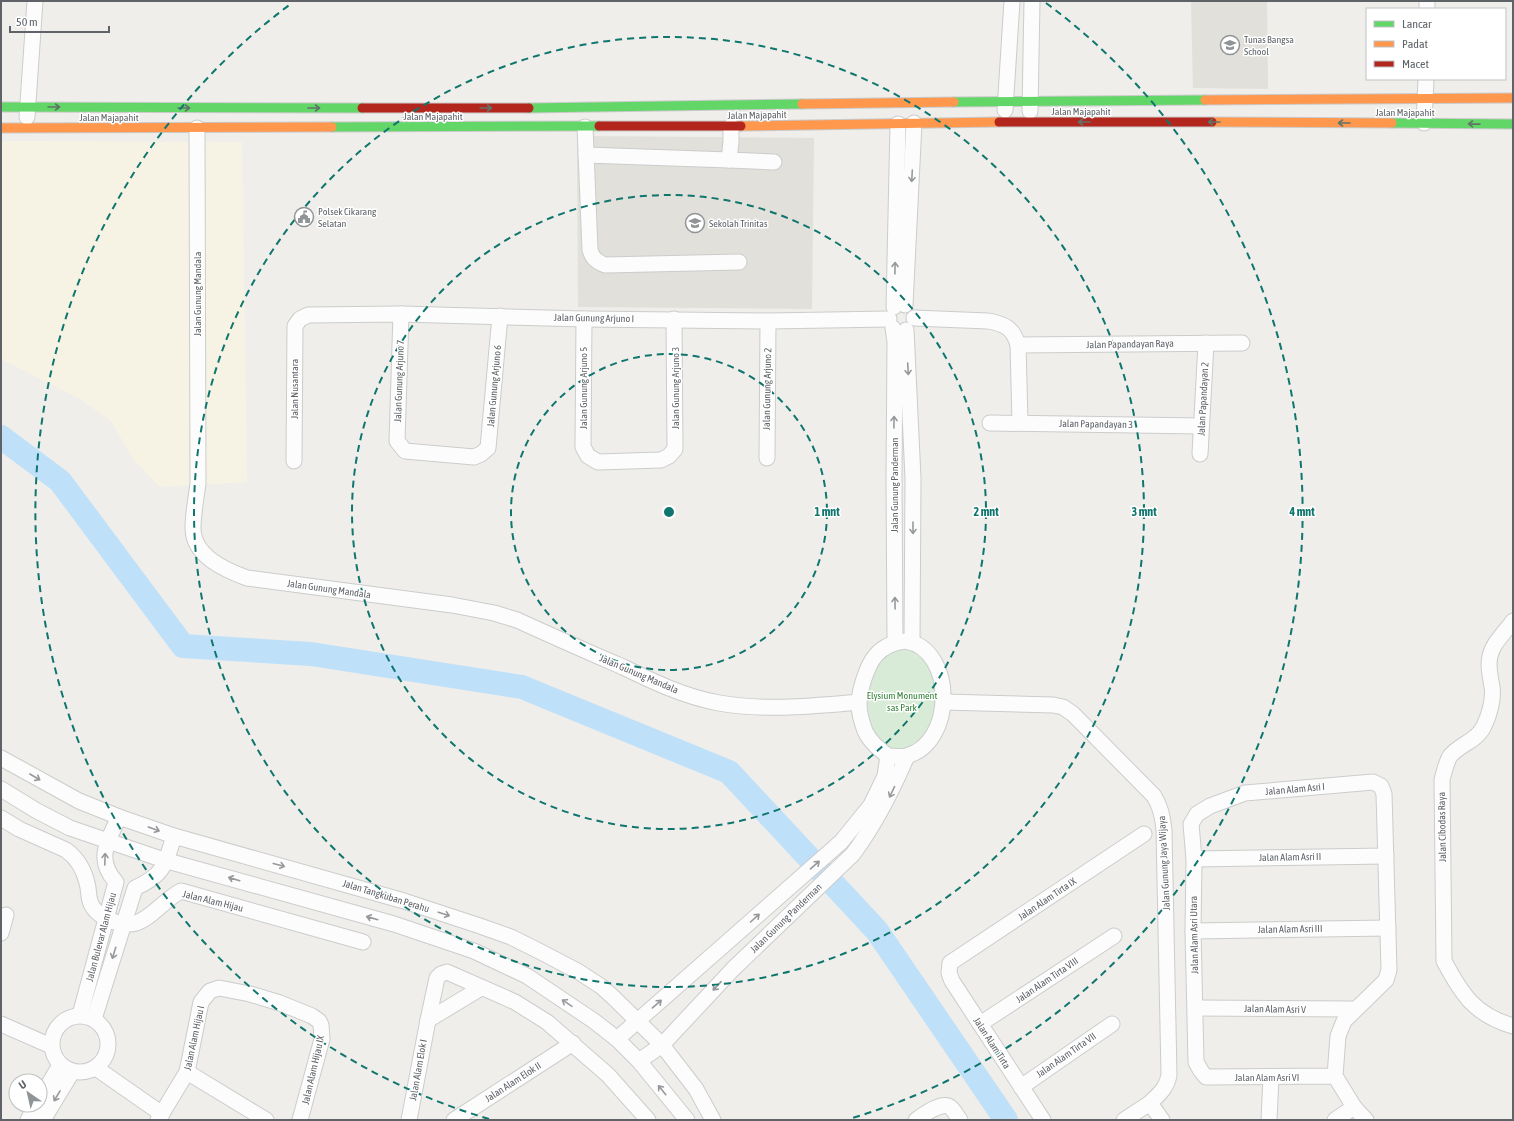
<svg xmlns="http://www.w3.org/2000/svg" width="1514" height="1121" font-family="'Asap Condensed',sans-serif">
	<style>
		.commercial { fill: #f7f3e4 }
		.education { fill: #e2e0da }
		.green { fill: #d8ebd6 }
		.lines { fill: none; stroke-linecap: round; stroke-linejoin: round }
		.river { stroke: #bfe0f9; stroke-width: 24 }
		.street-casing { stroke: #cbcccc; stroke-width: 17 }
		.fast-casing { stroke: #cacacb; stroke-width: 11 }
		.slow-casing { stroke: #cacacb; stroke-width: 11 }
		.jam-casing { stroke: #cacacb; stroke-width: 11 }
		.street { stroke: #fdfcfc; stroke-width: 15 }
		.fast { stroke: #63d668; stroke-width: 9 }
		.slow { stroke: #ff974d; stroke-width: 9 }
		.jam { stroke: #b3261e; stroke-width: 9 }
		.oneway { stroke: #607468 }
		.oneway2 { stroke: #96999c }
		.ring { fill: none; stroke: #0f766e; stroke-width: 2; stroke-dasharray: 7 5 }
		.labels { text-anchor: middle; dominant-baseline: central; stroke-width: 3; stroke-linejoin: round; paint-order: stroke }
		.poi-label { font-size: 10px; fill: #5f6368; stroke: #fff; text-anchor: start }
		.street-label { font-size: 10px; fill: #5f6368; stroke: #fff }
		.park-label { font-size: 10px; fill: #348238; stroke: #fff }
		.centre { fill: #0f766e; stroke: #fff; stroke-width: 2 }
		.ring-label { font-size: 12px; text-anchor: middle; font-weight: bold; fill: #0f766e; stroke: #fff; stroke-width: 3; stroke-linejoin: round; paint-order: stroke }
	</style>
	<rect width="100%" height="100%" fill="#efeeea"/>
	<path class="commercial" d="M 1,141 L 242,142 L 247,482 L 160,487 L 133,459 L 111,421 L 80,399 L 1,359 Z"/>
	<g class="education">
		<path d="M 1191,1 L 1267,1 L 1268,89 L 1193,88 Z"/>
		<path d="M 577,136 L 814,138 L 812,309 L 578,307 Z"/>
	</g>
	<path class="green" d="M 906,642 L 922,649 L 943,703 L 924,745 L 889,755 L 868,732 L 862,701 L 874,661 Z"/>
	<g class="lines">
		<path class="river" d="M 1,437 L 60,481 L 183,646 L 311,654 L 522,687 L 729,772 L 877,931 L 1006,1120"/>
		<defs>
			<g id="street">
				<path d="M 1427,9 L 1427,1"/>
				<path d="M 1005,110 L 1012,1"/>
				<path d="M 1030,111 L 1032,1"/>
				<path d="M 27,117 L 35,1"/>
				<path d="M 1424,123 L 1426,79"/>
				<path d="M 731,126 L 731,142 L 729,160 L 774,162"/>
				<path d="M 585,127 L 590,250 C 593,259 596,261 605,265 L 739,262"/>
				<path d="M 197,128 L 198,484 C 196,498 193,514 193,528 C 193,556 225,570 247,578 L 452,605 L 494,613 L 517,620 C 552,636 588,652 623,667 C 654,682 685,697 719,703 C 766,711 812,706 859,702"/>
				<path d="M 586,155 L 729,160"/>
				<path d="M 905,305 L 914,123"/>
				<path d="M 894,307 L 898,124"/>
				<path d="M 401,314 L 397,441 L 405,451 L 474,457 L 481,454 L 488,448 L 500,316"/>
				<path d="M 914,318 L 988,321 C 1005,324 1013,328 1018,345 L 1020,423"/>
				<path d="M 584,319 L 583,447 L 588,456 L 598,462 L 661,460 L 669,456 L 675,449 L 674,319"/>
				<path d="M 893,328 L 895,342 L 894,478 L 895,642"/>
				<path d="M 906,330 L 913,478 L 912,642"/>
				<path d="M 1018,345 L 1242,343"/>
				<path d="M 990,423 L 1201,426"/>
				<path d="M 1200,454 L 1206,343"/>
				<path d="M 767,458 L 768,321"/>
				<path d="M 294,461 L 295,326 L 300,319 L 308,315 L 401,314 L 584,319 L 768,321 L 889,319"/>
				<path d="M 1513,621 C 1507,630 1497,639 1493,648 C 1486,661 1490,674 1492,687 C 1494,699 1489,716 1484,726 C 1477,741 1460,744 1450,756 C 1446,763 1444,772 1442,780 L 1444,961 C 1462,995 1475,1015 1513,1026"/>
				<path d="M 906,641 C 956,650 955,744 906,756 C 901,757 894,756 888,756 C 879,749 870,742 865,731 C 862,723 859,713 859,704 C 859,691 867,665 876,655 C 884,646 895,642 906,641 Z"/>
				<path d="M 944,702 L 1053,705 L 1063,707 L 1073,714 L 1154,796 C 1161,807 1163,818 1164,830 L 1169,1075 C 1167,1088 1159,1094 1150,1103 L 1162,1120"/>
				<path d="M 1,758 L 79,801 L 119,817 L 174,836 L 404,901 L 480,926 L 511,937 L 541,952 L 579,972 L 602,987 L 615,999 L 662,1045 L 696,1089 L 713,1120"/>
				<path d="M 1,789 L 37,811 L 70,828 L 164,860 L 394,924 L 474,951 L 527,976 L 594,1021 L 617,1039 L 639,1061 L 687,1120"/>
				<path d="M 1,818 L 19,829 L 66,850 C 77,858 84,870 87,883 C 89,889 88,895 90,901 C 93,912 105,919 115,922 C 122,924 129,925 136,923 C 152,918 165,899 181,891 L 363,942"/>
				<path d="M 1194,859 L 1386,856"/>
				<path d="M 1193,931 L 1388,928"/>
				<path d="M 1,933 L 6,915"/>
				<path d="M 1196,1008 L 1354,1009"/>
				<path d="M 80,1015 L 116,882 C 95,859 108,841 119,817"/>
				<circle cx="80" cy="1044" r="28"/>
				<path d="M 94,1019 L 135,888 C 164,875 165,865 174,836"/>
				<path d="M 428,1020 L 481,988"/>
				<path d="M 1,1024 L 51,1046"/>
				<path d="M 980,1024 L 1114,936"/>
				<path d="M 617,1039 L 841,842 L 871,805 L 885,776 L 888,756"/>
				<path d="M 639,1061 L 662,1045 L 733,969 L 853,854 C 876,823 892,791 907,756"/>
				<path d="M 96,1068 L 162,1114"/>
				<path d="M 187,1072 L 266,1120"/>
				<path d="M 1335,1076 L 1206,1077 L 1201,1071 L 1196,1062 L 1193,931 L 1194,859 L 1191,824 L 1197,814 L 1210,806 L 1245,793 L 1373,782 L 1381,786 L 1384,794 L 1389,970 L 1386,980 L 1344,1021 L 1338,1036 L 1335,1076 L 1354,1107 L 1366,1120"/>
				<path d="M 1021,1087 L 1112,1024"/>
				<path d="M 40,1099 L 60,1065"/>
				<path d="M 28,1120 L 36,1105"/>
				<path d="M 43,1120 L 72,1072"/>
				<path d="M 158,1120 L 187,1072 L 201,1002 L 210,991 L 219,988 L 250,994 L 280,1003 L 312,1016 L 319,1021 L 321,1025 L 322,1039 L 300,1120"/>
				<path d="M 409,1120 L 428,1020 L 437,978 L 441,974 L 447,972 L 515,1002 L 547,1022 L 608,1075 L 648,1120"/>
				<path d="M 454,1120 L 573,1043"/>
				<path d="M 916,1120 C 923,1115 942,1101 950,1107 C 954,1110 957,1116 960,1120"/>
				<path d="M 1043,1120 L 952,981 L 949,973 L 950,963 L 1144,834"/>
				<path d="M 1124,1120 L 1150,1103"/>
				<path d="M 1269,1120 L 1271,1077"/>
				<path d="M 1335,1120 L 1354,1107"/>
			</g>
			<g id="fast">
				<path d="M 954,102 L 1205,100"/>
				<path d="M 1,107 L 362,108"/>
				<path d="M 529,108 L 802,104"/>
				<path d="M 1392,123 L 1513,124"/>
				<path d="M 332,127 L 599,126"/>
			</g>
			<g id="slow">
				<path d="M 1205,100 L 1513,98"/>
				<path d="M 802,104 L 954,102"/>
				<path d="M 1212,122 L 1392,123"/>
				<path d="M 741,126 L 999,122"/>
				<path d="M 1,128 L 332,127"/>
			</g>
			<g id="jam">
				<path d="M 362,108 L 529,108"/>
				<path d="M 999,122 L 1212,122"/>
				<path d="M 599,126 L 741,126"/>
			</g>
		</defs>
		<use href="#street" class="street-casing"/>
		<use href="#fast" class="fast-casing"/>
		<use href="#slow" class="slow-casing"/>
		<use href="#jam" class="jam-casing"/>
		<use href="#street" class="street"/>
		<use href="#fast" class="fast"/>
		<use href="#slow" class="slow"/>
		<use href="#jam" class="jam"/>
	</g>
	<defs><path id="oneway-shaft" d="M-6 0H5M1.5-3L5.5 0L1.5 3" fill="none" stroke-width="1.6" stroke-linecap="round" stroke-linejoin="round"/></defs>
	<g class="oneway">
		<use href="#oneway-shaft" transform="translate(54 107)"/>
		<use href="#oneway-shaft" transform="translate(184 108)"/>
		<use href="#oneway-shaft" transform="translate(314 108)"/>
		<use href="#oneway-shaft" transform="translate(486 108)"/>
		<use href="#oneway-shaft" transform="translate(1084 122) rotate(-180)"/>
		<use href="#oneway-shaft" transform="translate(1214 122) rotate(-180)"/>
		<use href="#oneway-shaft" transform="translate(1344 123) rotate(-180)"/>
		<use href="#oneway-shaft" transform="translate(1474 124) rotate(-179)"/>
	</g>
	<g class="oneway2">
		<use href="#oneway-shaft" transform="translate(912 176) rotate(93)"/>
		<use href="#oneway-shaft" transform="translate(895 268) rotate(-89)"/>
		<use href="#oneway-shaft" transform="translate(908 369) rotate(87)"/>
		<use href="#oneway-shaft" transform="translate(894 422) rotate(-89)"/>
		<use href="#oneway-shaft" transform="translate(913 528) rotate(90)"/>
		<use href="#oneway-shaft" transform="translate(895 603) rotate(-91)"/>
		<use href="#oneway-shaft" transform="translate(35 777) rotate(30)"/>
		<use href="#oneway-shaft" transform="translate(892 792) rotate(115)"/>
		<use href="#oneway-shaft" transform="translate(154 829) rotate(20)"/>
		<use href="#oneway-shaft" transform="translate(105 859) rotate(-88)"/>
		<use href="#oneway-shaft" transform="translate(279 865) rotate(15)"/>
		<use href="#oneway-shaft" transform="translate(815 865) rotate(-41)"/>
		<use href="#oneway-shaft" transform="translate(234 879) rotate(-164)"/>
		<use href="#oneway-shaft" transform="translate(444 914) rotate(18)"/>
		<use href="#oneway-shaft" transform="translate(372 918) rotate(-164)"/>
		<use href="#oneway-shaft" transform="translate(755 918) rotate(-42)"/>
		<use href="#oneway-shaft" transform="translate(114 953) rotate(107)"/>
		<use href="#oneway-shaft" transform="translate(717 986) rotate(133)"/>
		<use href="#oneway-shaft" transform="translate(567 1003) rotate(-146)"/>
		<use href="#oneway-shaft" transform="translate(657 1004) rotate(-41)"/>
		<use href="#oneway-shaft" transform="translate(662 1090) rotate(-129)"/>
		<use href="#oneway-shaft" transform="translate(57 1096) rotate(121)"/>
	</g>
	<g class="ring">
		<circle cx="669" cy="512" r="158"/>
		<circle cx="669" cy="512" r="317"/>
		<circle cx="669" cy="512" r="475"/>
		<path d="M489 1119A633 633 0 0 1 292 3M1046 3A633 633 0 0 1 849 1119"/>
	</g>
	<defs>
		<symbol id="school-ring" viewBox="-11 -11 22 22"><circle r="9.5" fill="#fff" stroke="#919496" stroke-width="1.5"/><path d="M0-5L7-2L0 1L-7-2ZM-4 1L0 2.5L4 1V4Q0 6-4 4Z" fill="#919496"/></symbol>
		<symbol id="civic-ring" viewBox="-11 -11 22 22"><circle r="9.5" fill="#fff" stroke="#919496" stroke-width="1.5"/><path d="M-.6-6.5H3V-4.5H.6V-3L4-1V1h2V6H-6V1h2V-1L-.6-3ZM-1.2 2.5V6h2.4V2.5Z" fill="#919496"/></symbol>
	</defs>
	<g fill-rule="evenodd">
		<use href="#school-ring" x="1219" y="34" width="22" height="22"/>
		<use href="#civic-ring" x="293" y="206" width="22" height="22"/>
		<use href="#school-ring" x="684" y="212" width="22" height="22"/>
	</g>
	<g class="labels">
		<g class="poi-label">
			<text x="1244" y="39">Tunas Bangsa<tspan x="1244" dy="12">School</tspan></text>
			<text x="318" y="211">Polsek Cikarang<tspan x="318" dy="12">Selatan</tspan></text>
			<text x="709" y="223">Sekolah Trinitas</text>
		</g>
		<g class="street-label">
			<text x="1081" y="111">Jalan Majapahit</text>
			<text x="1405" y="112">Jalan Majapahit</text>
			<text transform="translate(757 115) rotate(-1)">Jalan Majapahit</text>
			<text x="433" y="116">Jalan Majapahit</text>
			<text x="109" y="117">Jalan Majapahit</text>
			<text transform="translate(197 294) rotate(-90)">Jalan Gunung Mandala</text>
			<text transform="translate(594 318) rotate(1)">Jalan Gunung Arjuno I</text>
			<text transform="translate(1130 344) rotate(-1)">Jalan Papandayan Raya</text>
			<text transform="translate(399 381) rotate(-88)">Jalan Gunung Arjuno 7</text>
			<text transform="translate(494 386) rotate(-85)">Jalan Gunung Arjuno 6</text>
			<text transform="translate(583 388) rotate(-90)">Jalan Gunung Arjuno 5</text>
			<text transform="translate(675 388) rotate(-90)">Jalan Gunung Arjuno 3</text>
			<text transform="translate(294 389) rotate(-90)">Jalan Nusantara</text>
			<text transform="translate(767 389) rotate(-89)">Jalan Gunung Arjuno 2</text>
			<text transform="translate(1203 399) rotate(-87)">Jalan Papandayan 2</text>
			<text transform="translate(1096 424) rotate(1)">Jalan Papandayan 3</text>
			<text transform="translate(894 485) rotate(-90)">Jalan Gunung Panderman</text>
			<text transform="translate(329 589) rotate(8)">Jalan Gunung Mandala</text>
			<text transform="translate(639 674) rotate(23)">Jalan Gunung Mandala</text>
			<text transform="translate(1295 789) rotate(-5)">Jalan Alam Asri I</text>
			<text transform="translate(1442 827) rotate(-91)">Jalan Cibodas Raya</text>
			<text transform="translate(1290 857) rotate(-1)">Jalan Alam Asri II</text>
			<text transform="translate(1164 863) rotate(-93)">Jalan Gunung Jaya Wijaya</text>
			<text transform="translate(386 896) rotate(17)">Jalan Tangkuban Perahu</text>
			<text transform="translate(1047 899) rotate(-34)">Jalan Alam Tirta IX</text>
			<text transform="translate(213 901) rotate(14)">Jalan Alam Hijau</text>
			<text transform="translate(786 918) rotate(-44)">Jalan Gunung Panderman</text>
			<text transform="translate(1290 929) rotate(-1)">Jalan Alam Asri III</text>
			<text transform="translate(1194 935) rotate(-91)">Jalan Alam Asri Utara</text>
			<text transform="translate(101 937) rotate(-75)">Jalan Bulevar Alam Hijau</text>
			<text transform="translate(1047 980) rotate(-34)">Jalan Alam Tirta VIII</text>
			<text transform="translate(1275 1009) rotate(1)">Jalan Alam Asri V</text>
			<text transform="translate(194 1038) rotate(-78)">Jalan Alam Hijau I</text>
			<text transform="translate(992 1043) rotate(57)">Jalan Alam Tirta</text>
			<text transform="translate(1066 1055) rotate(-35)">Jalan Alam Tirta VII</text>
			<text transform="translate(313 1070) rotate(-77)">Jalan Alam Hijau IX</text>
			<text transform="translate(418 1070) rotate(-80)">Jalan Alam Elok I</text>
			<text x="1267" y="1077">Jalan Alam Asri VI</text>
			<text transform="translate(513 1082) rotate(-33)">Jalan Alam Elok II</text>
		</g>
		<g class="park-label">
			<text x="902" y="695">Elysium Monument<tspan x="902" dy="12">sas Park</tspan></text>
		</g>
	</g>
	<circle cx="669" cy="512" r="6" class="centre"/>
	<g class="ring-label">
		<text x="827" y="516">1 mnt</text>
		<text x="986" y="516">2 mnt</text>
		<text x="1144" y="516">3 mnt</text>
		<text x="1302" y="516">4 mnt</text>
	</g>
	<rect width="1514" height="1121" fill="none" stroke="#5f6368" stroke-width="4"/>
	<rect x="1366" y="8" width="140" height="72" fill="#ffffff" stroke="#bfc1c3"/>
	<rect x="1374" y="21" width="20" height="6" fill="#63d668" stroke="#bfc1c3"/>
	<text x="1402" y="28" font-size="12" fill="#5f6368">Lancar</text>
	<rect x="1374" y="41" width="20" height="6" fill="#ff974d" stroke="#bfc1c3"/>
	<text x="1402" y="48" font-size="12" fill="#5f6368">Padat</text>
	<rect x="1374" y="61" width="20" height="6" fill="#b3261e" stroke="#bfc1c3"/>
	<text x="1402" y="68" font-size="12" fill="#5f6368">Macet</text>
	<g transform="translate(28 1093) rotate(326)"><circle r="19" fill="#ffffff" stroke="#bfc1c3"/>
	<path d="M0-3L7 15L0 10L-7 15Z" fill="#919496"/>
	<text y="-6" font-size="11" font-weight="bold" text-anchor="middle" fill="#5f6368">U</text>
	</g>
	<path d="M10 26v6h99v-6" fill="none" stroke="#5f6368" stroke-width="2"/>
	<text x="16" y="26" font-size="12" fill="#5f6368" stroke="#ffffff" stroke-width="3" paint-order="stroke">50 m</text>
</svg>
